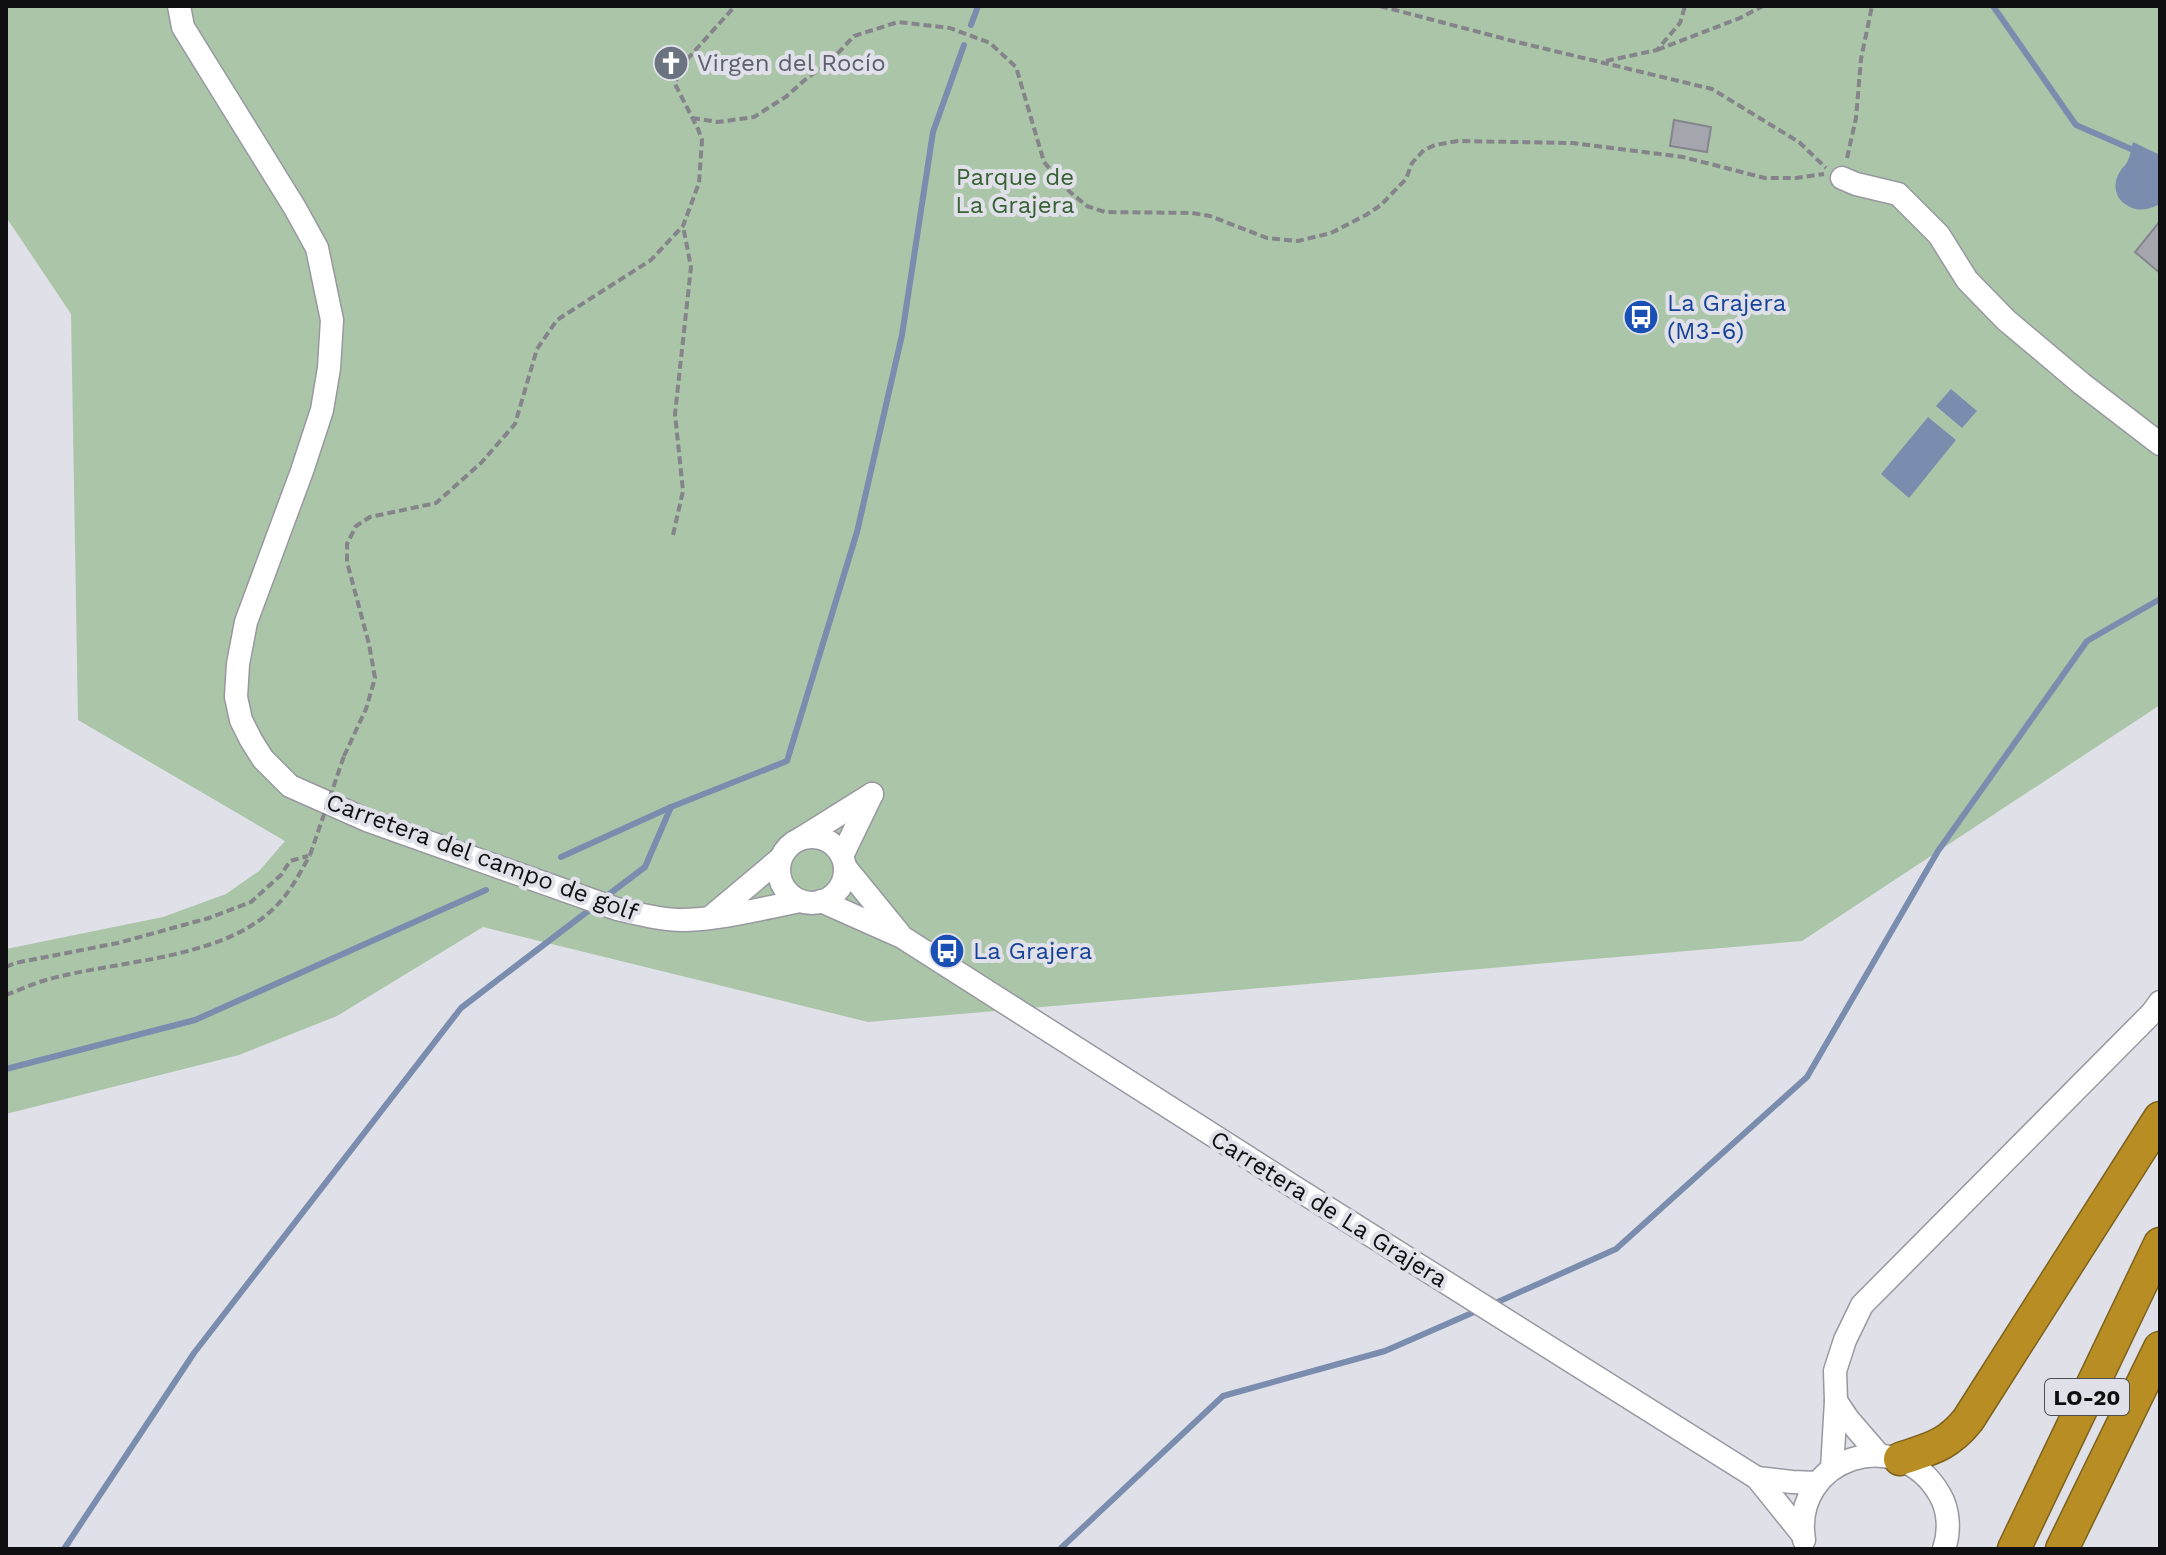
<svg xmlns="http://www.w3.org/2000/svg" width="2166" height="1555" font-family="'Work Sans',sans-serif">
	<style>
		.green { fill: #abc5a8 }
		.water { fill: #7b8daf }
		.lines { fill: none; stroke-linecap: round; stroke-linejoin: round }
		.stream { stroke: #7b8daf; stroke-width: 6 }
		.building { fill: #a4a5ad; stroke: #85858d; stroke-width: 2 }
		.minor-casing { stroke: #9898a1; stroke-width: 25 }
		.highway-casing { stroke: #7d621e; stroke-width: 35 }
		.path { stroke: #84848a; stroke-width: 4; stroke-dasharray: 8 4; stroke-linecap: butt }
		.minor { stroke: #fff; stroke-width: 22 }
		.highway { stroke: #b88e24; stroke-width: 32 }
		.path-bridge { stroke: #84848a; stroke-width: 4; stroke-dasharray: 8 4; stroke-linecap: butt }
		.labels { text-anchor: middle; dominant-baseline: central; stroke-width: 8; stroke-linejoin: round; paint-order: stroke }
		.shield { fill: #e0e0e9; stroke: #4e4e52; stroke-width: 2 }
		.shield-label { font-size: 22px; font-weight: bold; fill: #0f0f12 }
		.worship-label { font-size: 24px; fill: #5b616d; stroke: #e0e0e9; text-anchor: start }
		.park-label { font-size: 24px; fill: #386134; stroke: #e0e0e9 }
		.transit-label { font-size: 24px; fill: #164399; stroke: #e0e0e9; text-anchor: start }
		.street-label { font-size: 24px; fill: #0f0f12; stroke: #e0e0e9 }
	</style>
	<rect width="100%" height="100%" fill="#e0e0e9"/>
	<path class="green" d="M 6,6 L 2160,6 L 2160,705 L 1802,941 L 868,1022 L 483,927 L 337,1016 L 239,1055 L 6,1114 L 6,949 L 163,917 L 226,894 L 259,871 L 285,841 L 78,720 L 71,314 L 6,217 Z"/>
	<g class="water">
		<path d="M 2133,142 L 2160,155 L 2160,204 C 2150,209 2140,212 2130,207 C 2115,200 2111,184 2121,170 C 2123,167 2127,164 2128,160 C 2131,154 2131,148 2133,142 Z"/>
		<path d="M 1951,389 L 1977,411 L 1962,428 L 1936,406 Z"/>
		<path d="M 1928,417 L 1956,440 L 1909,498 L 1881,474 Z"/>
	</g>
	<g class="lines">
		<g class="stream">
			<path d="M 1993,6 L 2076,125 L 2138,152"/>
			<path d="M 971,25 L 978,6"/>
			<path d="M 561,857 L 671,807 L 787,761 L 857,532 L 902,335 L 933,132 L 964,45"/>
			<path d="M 604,898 L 645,867 L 671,807"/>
			<path d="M 6,1069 L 195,1020 L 486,890"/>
			<path d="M 1491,1305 L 1616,1249 L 1807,1077 L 1938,851 L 2087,641 L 2160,599"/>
			<path d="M 64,1549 L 194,1353 L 461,1008 L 592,908"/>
			<path d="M 1060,1549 L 1223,1396 L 1385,1351 L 1481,1309"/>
		</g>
	</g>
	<g class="building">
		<path d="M 1674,120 L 1711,127 L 1707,152 L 1670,146 Z"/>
		<path d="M 2160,221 L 2160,273 L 2135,252 Z"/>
	</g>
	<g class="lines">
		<defs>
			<g id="minor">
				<path d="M 179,6 L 183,27 L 295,208 L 317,248 L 332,320 L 329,368 L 322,410 L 302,471 L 246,622 L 238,664 L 236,697 L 241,720 L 251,740 L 263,759 L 290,786 L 369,821 L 617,909 C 639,914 661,920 684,920 C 723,919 763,908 801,901"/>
				<path d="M 1842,178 L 1856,184 L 1898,194 L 1939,235 L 1967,280 L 2006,320 L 2082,384 L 2160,444"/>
				<circle cx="812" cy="870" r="33"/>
				<path d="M 800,839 L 872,794"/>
				<path d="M 842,856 L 872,794"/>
				<path d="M 845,867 L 899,933"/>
				<path d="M 821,901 L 902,937 L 1291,1185 L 1757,1478 L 1803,1535"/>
				<path d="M 712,916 L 781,858"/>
				<path d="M 1836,1401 L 1848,1419 L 1879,1455"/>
				<path d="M 1832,1469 L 1836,1401 L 1835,1371 L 1845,1340 L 1862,1305 L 2152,1013 L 2160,1002"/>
				<path d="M 1757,1478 L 1792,1482 L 1817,1483"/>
				<path d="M 1804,1540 C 1791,1458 1899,1422 1940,1495 C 1949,1510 1950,1532 1944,1549"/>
			</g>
			<g id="highway">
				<path d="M 1900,1459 C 1930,1449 1947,1446 1968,1420 L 2160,1118"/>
				<path d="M 2014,1549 L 2160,1244"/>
				<path d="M 2062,1549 L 2160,1348"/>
			</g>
		</defs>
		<use href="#minor" class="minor-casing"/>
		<use href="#highway" class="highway-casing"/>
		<g class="path">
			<path d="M 1380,6 L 1513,41 L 1712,89 L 1799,142 L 1826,168"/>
			<path d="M 1657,50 L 1740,18 L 1763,6"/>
			<path d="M 1606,61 L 1657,50 L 1680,23 L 1685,6"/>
			<path d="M 692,118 L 718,122 L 754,117 L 787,96 L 808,77 L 826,66 L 854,36 L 898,22 L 950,28 L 990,43 L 1016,67 L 1044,162 L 1070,192 L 1087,206 L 1105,212 L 1192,213 L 1210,216 L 1267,238 L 1298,241 L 1331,233 L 1366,215 L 1381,205 L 1406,179 L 1412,163 L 1424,150 L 1435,145 L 1458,141 L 1573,143 L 1683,157 L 1765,178 L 1796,178 L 1824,174"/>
			<path d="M 1847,158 L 1856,118 L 1861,59 L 1872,6"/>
			<path d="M 673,535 L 683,491 L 675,414 L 691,267 L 683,226"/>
			<path d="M 344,756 L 366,709 L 375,678 L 369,644 L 347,562 L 347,544 L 356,526 L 370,517 L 436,503 L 481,463 L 515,424 L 537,349 L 557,320 L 651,260 L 683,226 L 699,183 L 702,140 L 698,129 L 675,84 L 682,65 L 735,6"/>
			<path d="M 6,967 L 15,963 L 118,943 L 209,918 L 251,902 L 281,875 L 290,861 L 308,856"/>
			<path d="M 6,995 C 19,990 32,984 46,980 C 118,959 234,961 284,897 C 294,885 302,869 310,855"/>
		</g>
		<use href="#minor" class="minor"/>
		<use href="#highway" class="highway"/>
		<path class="path-bridge" d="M 310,855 L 344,756"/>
	</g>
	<defs>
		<symbol id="church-disc" viewBox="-11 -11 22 22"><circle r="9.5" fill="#6b7280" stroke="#e0e0e9"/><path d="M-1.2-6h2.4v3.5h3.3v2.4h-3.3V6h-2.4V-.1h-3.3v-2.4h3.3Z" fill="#fff"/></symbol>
		<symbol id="bus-disc" viewBox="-11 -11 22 22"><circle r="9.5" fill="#1a4fb4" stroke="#e0e0e9"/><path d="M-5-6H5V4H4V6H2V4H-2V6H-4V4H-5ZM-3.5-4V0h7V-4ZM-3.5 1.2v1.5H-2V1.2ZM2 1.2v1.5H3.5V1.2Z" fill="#fff"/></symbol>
	</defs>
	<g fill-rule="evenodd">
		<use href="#church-disc" x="651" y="43" width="40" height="40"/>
		<use href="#bus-disc" x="1621" y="297" width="40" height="40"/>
		<use href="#bus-disc" x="927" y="931" width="40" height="40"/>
	</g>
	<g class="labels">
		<rect class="shield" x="2045" y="1379" width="84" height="36" rx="6"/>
		<g class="shield-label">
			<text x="2087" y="1397">LO-20</text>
		</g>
		<g class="worship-label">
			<text x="697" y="63">Virgen del Rocío</text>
		</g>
		<g class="park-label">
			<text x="1015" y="177">Parque de<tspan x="1015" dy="28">La Grajera</tspan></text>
		</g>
		<g class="transit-label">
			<text x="1667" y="303">La Grajera<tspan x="1667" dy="28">(M3-6)</tspan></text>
			<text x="973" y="951">La Grajera</text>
		</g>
		<g class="street-label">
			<text transform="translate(482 857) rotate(20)">Carretera del campo de golf</text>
			<text transform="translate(1329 1209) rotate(32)">Carretera de La Grajera</text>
		</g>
	</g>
	<rect width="2166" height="1555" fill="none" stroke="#0f0f12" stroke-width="16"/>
</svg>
